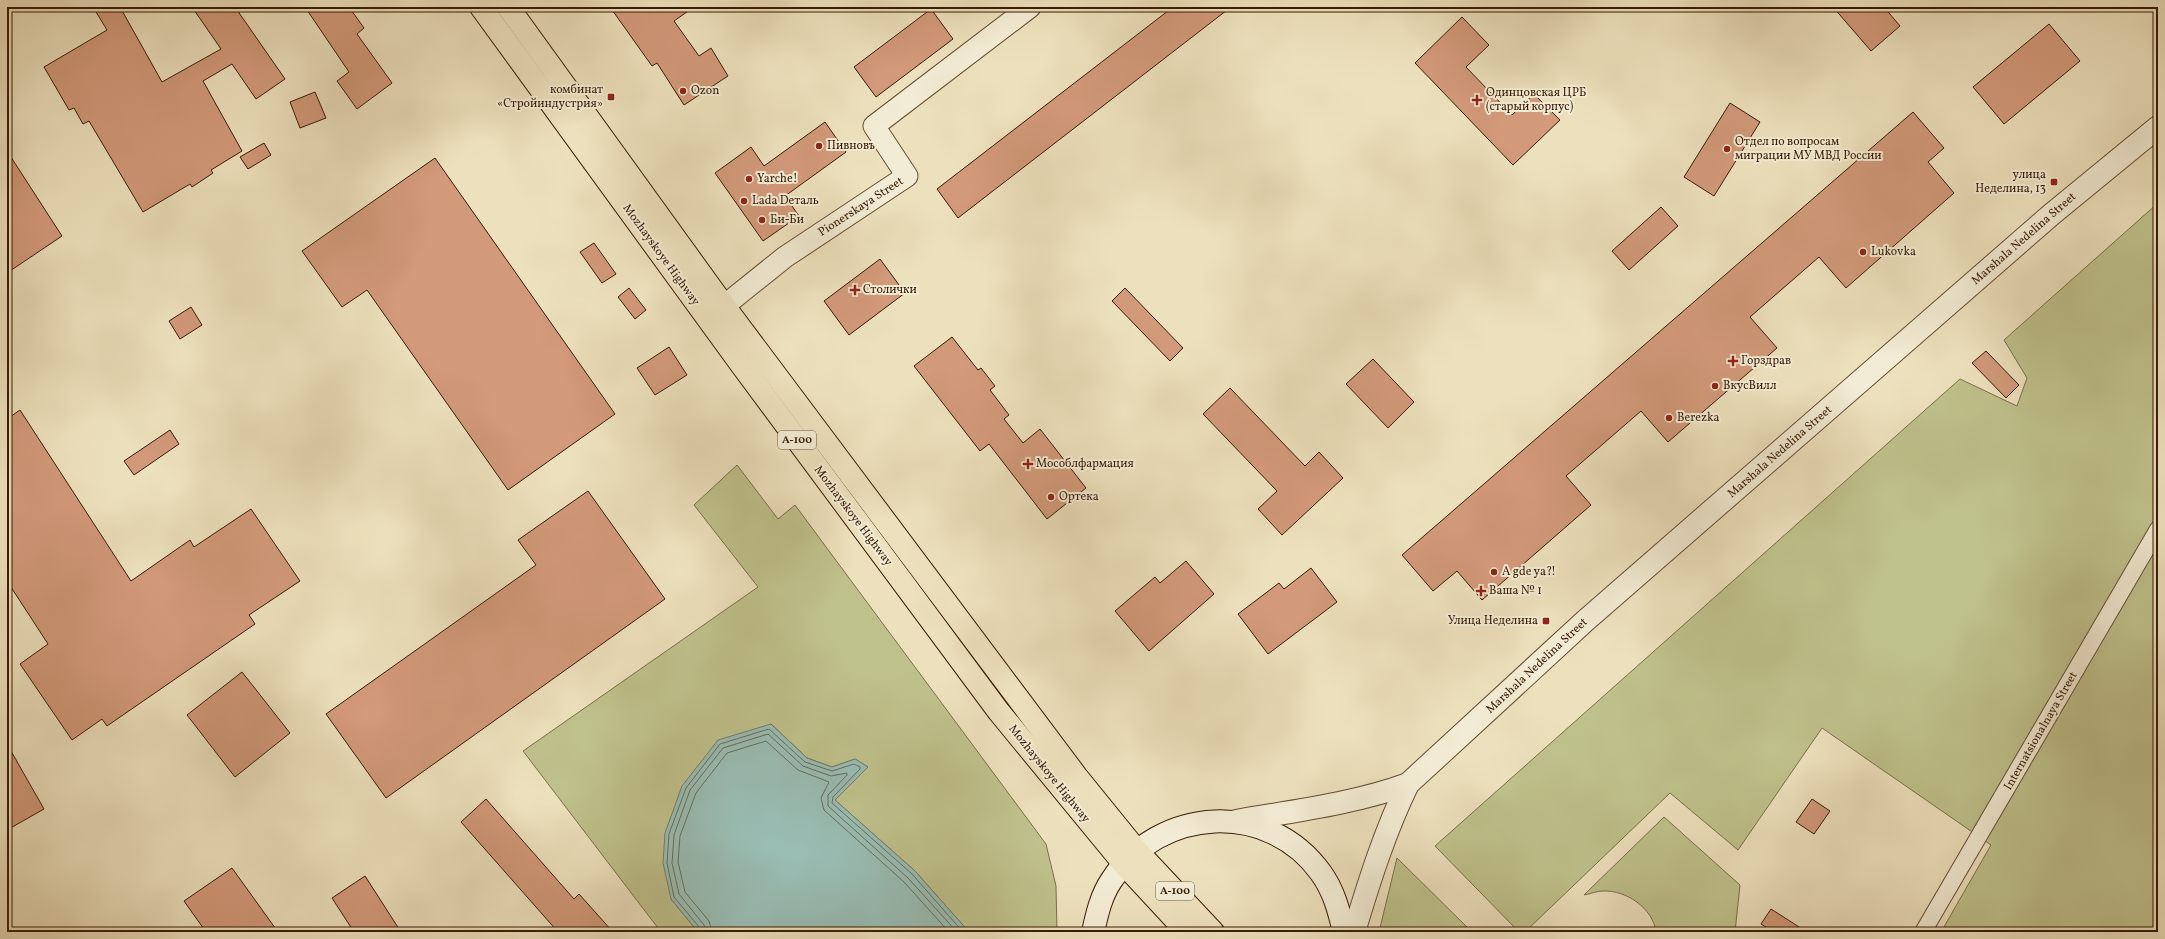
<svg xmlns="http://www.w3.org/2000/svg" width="2165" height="939" font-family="Vollkorn,serif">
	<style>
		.green { fill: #bfc18c; stroke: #7c6e49 }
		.water { fill: #99bdb4; stroke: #727c6e }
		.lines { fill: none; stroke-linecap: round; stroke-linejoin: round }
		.shore { stroke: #686c5d; stroke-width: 1 }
		.building { fill: #d2997a; stroke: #381b06 }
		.pedestrian-casing { stroke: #654c34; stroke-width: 18 }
		.minor-casing { stroke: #654c34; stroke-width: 23 }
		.tertiary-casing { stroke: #654c34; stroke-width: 24 }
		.secondary-casing { stroke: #381b06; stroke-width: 24 }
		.primary-casing { stroke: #381b06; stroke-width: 24 }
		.pedestrian { stroke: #f3ecd4; stroke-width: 16 }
		.minor { stroke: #f3ecd4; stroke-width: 21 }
		.tertiary { stroke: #f3ecd4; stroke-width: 22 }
		.secondary { stroke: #f3ecd4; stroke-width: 22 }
		.primary { stroke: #ede1bd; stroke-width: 22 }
		.poi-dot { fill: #8f2418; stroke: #f3ecd4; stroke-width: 1.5 }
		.labels { text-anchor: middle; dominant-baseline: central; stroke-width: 4; stroke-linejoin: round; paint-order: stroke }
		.shield { fill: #f3ecd4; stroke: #705a44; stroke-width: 1 }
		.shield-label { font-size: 11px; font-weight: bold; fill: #381b06 }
		.poi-label { font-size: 12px; fill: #381b06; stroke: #f3ecd4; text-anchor: start }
		.street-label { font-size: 12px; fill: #381b06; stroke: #f3ecd4 }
	</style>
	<rect width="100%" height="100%" fill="#ede1bd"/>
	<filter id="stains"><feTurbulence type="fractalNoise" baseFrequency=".005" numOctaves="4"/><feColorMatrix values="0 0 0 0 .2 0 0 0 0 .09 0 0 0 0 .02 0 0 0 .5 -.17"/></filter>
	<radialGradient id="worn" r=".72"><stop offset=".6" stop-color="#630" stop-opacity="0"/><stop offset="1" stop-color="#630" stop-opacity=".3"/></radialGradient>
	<g class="green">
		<path d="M 2158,203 L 2158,932 L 1941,932 L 1991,845 L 1822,728 L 1738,850 L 1670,793 L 1525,932 L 1519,932 L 1435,846 L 1960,379 L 2017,406 L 2027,378 L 2004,340 Z"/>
		<path d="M 737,465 L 778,519 L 795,505 L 1046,844 L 1056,886 L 1057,932 L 969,932 L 915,871 L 835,800 L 868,767 L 855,759 L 832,767 L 807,758 L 771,724 L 671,899 L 698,932 L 661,932 L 523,751 L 758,587 L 694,505 Z"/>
		<path d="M 1664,817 L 1740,885 L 1735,932 L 1656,932 C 1653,908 1626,890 1603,891 C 1597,891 1590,894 1584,895 Z"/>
		<path d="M 1397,858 L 1472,932 L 1379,932 Z"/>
	</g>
	<path class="water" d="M 771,724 L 807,758 L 832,767 L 855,759 L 868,767 L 835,800 L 915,871 L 969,932 L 698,932 L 671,899 L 663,863 L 665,833 L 682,786 L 718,740 Z"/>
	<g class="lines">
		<g class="shore">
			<path d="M 701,932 L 700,928 L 674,897 L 667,863 L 669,834 L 686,788 L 720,744 L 769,729 L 805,762 L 832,771 L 854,764 L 860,767 L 860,769 L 833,797 L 832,803 L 912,874 L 963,932"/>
			<path d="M 706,932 L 704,925 L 679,894 L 672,863 L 674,835 L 690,790 L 723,748 L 768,734 L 803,766 L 831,776 L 847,773 L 847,775 L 828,795 L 828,806 L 908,878 L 957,932"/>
			<path d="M 712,932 L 709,921 L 685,892 L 678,862 L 680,836 L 696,793 L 727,753 L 766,741 L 798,770 L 829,782 L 821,798 L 824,810 L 904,882 L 949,932"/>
		</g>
	</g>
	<g class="building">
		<path d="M 93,7 L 120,7 L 162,82 L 221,49 L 192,7 L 235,7 L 285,79 L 256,99 L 232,64 L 203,81 L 242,151 L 211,170 L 213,173 L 192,187 L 190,184 L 143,212 L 89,121 L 83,124 L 74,108 L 69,110 L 44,67 L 107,30 Z"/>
		<path d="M 305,7 L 349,7 L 364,28 L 357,34 L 392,83 L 357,109 L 337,81 L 349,72 Z"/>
		<path d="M 610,7 L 694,7 L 674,21 L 699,56 L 711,48 L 728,76 L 684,105 L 657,63 L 652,66 Z"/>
		<path d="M 1173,7 L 1231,7 L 958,218 L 937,189 Z"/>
		<path d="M 1833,7 L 1884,7 L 1900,26 L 1871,51 Z"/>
		<path d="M 931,9 L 953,39 L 876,97 L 854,67 Z"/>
		<path d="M 1462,17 L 1489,45 L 1466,67 L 1512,115 L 1534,94 L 1560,120 L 1513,165 L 1415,63 Z"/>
		<path d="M 2049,24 L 2080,61 L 2004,124 L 1973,87 Z"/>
		<path d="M 315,92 L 326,118 L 300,128 L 290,102 Z"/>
		<path d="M 1730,103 L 1760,122 L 1714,196 L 1684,177 Z"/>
		<path d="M 1913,112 L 1944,148 L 1928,162 L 1954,193 L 1846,288 L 1819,257 L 1750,317 L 1777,348 L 1668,442 L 1641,411 L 1566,476 L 1591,505 L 1482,600 L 1457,571 L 1433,591 L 1402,555 Z"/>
		<path d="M 825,122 L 846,152 L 785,196 L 799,216 L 763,241 L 715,173 L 751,147 L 764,166 Z"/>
		<path d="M 264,143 L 271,155 L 248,169 L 240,157 Z"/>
		<path d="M 7,151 L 62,236 L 7,273 Z"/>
		<path d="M 435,158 L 615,414 L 508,490 L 367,290 L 342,307 L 302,251 Z"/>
		<path d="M 1661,207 L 1678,226 L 1629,270 L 1612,251 Z"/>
		<path d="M 594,243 L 616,274 L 602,283 L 580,252 Z"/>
		<path d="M 880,259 L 905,293 L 849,335 L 824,301 Z"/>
		<path d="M 629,288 L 646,310 L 635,319 L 618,297 Z"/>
		<path d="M 1125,288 L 1183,348 L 1170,361 L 1112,301 Z"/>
		<path d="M 191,307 L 202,325 L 180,339 L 169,321 Z"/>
		<path d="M 952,337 L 978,370 L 981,368 L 995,386 L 990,390 L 1009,415 L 1004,419 L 1023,443 L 1040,429 L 1086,488 L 1047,519 L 989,444 L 980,451 L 914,366 Z"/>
		<path d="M 669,347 L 687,375 L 655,395 L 637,368 Z"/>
		<path d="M 1986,351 L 2019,385 L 2006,398 L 1972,363 Z"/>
		<path d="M 1373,359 L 1414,402 L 1388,428 L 1346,384 Z"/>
		<path d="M 1230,388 L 1305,466 L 1319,452 L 1343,478 L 1282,535 L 1258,509 L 1277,491 L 1203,414 Z"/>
		<path d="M 20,410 L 131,581 L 190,540 L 194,547 L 251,509 L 300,581 L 249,615 L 255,624 L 107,726 L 102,719 L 72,740 L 20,664 L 48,644 L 7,581 L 7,419 Z"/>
		<path d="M 170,430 L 179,444 L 134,475 L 124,461 Z"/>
		<path d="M 588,491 L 665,599 L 386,798 L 326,714 L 536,565 L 518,540 Z"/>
		<path d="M 1186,561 L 1214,594 L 1149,651 L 1115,611 L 1155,577 L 1160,583 Z"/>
		<path d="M 1311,568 L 1337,602 L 1268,654 L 1238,614 L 1279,583 L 1284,589 Z"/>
		<path d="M 242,672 L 290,733 L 235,777 L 187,715 Z"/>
		<path d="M 7,744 L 44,809 L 7,830 Z"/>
		<path d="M 486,799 L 574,899 L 579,894 L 613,932 L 558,932 L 461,822 Z"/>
		<path d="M 1812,799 L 1830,811 L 1814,834 L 1796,822 Z"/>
		<path d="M 232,868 L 278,932 L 206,932 L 184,901 Z"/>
		<path d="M 365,876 L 401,932 L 354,932 L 332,898 Z"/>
		<path d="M 1771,909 L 1807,932 L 1774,932 L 1761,924 Z"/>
	</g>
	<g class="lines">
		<defs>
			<path id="pedestrian" d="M 1923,932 L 2158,529"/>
			<path id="minor" d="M 724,306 L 785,257 L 907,176 L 874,126 L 1030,7"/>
			<g id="tertiary">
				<path d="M 1236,821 C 1293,811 1353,804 1408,784"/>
				<path d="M 1354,932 C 1369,882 1385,831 1408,784 L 1585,621 L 2052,214 L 2158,127"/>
			</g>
			<path id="secondary" d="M 1093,932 C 1097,914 1101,896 1111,881 C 1159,806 1269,800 1321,873 C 1334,891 1339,911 1344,932"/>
			<g id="primary">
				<path d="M 481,7 L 743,367 L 999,712 L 1124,864 L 1187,932"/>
				<path d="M 508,7 L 724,306 L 1077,777 L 1137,851 L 1213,932"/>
			</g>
		</defs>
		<use href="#pedestrian" class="pedestrian-casing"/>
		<use href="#minor" class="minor-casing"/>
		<use href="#tertiary" class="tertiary-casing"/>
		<use href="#secondary" class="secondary-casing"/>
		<use href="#primary" class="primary-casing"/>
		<use href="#pedestrian" class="pedestrian"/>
		<use href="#minor" class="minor"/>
		<use href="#tertiary" class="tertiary"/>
		<use href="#secondary" class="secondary"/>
		<use href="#primary" class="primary"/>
	</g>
	<g class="poi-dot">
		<circle cx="683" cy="91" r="4"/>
		<rect x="607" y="93" width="8" height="8" rx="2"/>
		<path d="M1475 94h4v4h4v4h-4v4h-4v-4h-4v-4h4z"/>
		<circle cx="819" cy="146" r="4"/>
		<circle cx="1727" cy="149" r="4"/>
		<circle cx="749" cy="179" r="4"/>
		<rect x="2050" y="178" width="8" height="8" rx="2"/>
		<circle cx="744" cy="201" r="4"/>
		<circle cx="762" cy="220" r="4"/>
		<circle cx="1863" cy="252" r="4"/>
		<path d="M853 284h4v4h4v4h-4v4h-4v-4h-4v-4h4z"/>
		<path d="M1731 355h4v4h4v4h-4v4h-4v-4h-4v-4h4z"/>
		<circle cx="1715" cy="386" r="4"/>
		<circle cx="1669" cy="418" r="4"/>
		<path d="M1026 458h4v4h4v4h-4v4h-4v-4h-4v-4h4z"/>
		<circle cx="1051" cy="497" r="4"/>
		<circle cx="1494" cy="572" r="4"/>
		<path d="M1479 585h4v4h4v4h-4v4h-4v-4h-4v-4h4z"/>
		<rect x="1542" y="617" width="8" height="8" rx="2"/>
	</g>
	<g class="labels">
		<g class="shield">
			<rect x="778" y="431" width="38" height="18" rx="3"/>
			<rect x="1156" y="882" width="38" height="18" rx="3"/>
		</g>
		<g class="shield-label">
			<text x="797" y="440">А-100</text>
			<text x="1175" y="891">А-100</text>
		</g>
		<g class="poi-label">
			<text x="603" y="90" text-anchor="end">комбинат<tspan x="603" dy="14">«Стройиндустрия»</tspan></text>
			<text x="691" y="91">Ozon</text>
			<text x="1486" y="93">Одинцовская ЦРБ<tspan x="1486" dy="14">(старый корпус)</tspan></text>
			<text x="1735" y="142">Отдел по вопросам<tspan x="1735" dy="14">миграции МУ МВД России</tspan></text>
			<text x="827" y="146">Пивновъ</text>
			<text x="2046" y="175" text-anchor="end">улица<tspan x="2046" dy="14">Неделина, 13</tspan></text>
			<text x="757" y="179">Yarche!</text>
			<text x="752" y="201">Lada Dеталь</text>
			<text x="770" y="220">Би-Би</text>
			<text x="1871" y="252">Lukovka</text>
			<text x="863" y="290">Столички</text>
			<text x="1741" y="361">Горздрав</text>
			<text x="1723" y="386">ВкусВилл</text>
			<text x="1677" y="418">Berezka</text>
			<text x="1036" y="464">Мособлфармация</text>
			<text x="1059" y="497">Ортека</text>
			<text x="1502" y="572">A gde ya?!</text>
			<text x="1489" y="591">Ваша № 1</text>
			<text x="1538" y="621" text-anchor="end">Улица Неделина</text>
		</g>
		<g class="street-label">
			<text transform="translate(861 207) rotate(-33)">Pionerskaya Street</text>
			<text transform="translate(2024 239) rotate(-41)">Marshala Nedelina Street</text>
			<text transform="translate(661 255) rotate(54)">Mozhayskoye Highway</text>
			<text transform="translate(1780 452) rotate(-41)">Marshala Nedelina Street</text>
			<text transform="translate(853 516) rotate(53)">Mozhayskoye Highway</text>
			<text transform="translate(1537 666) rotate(-43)">Marshala Nedelina Street</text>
			<text transform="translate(2041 731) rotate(-60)">Internatsionalnaya Street</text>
			<text transform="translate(1049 774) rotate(51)">Mozhayskoye Highway</text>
		</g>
	</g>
	<rect width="2165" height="939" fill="none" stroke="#ede1bd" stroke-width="24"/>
	<rect x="8" y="8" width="2149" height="923" fill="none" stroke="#381b06" stroke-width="2"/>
	<rect x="12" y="12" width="2141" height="915" fill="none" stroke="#381b06"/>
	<rect width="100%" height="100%" filter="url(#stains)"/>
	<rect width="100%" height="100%" fill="url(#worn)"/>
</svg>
